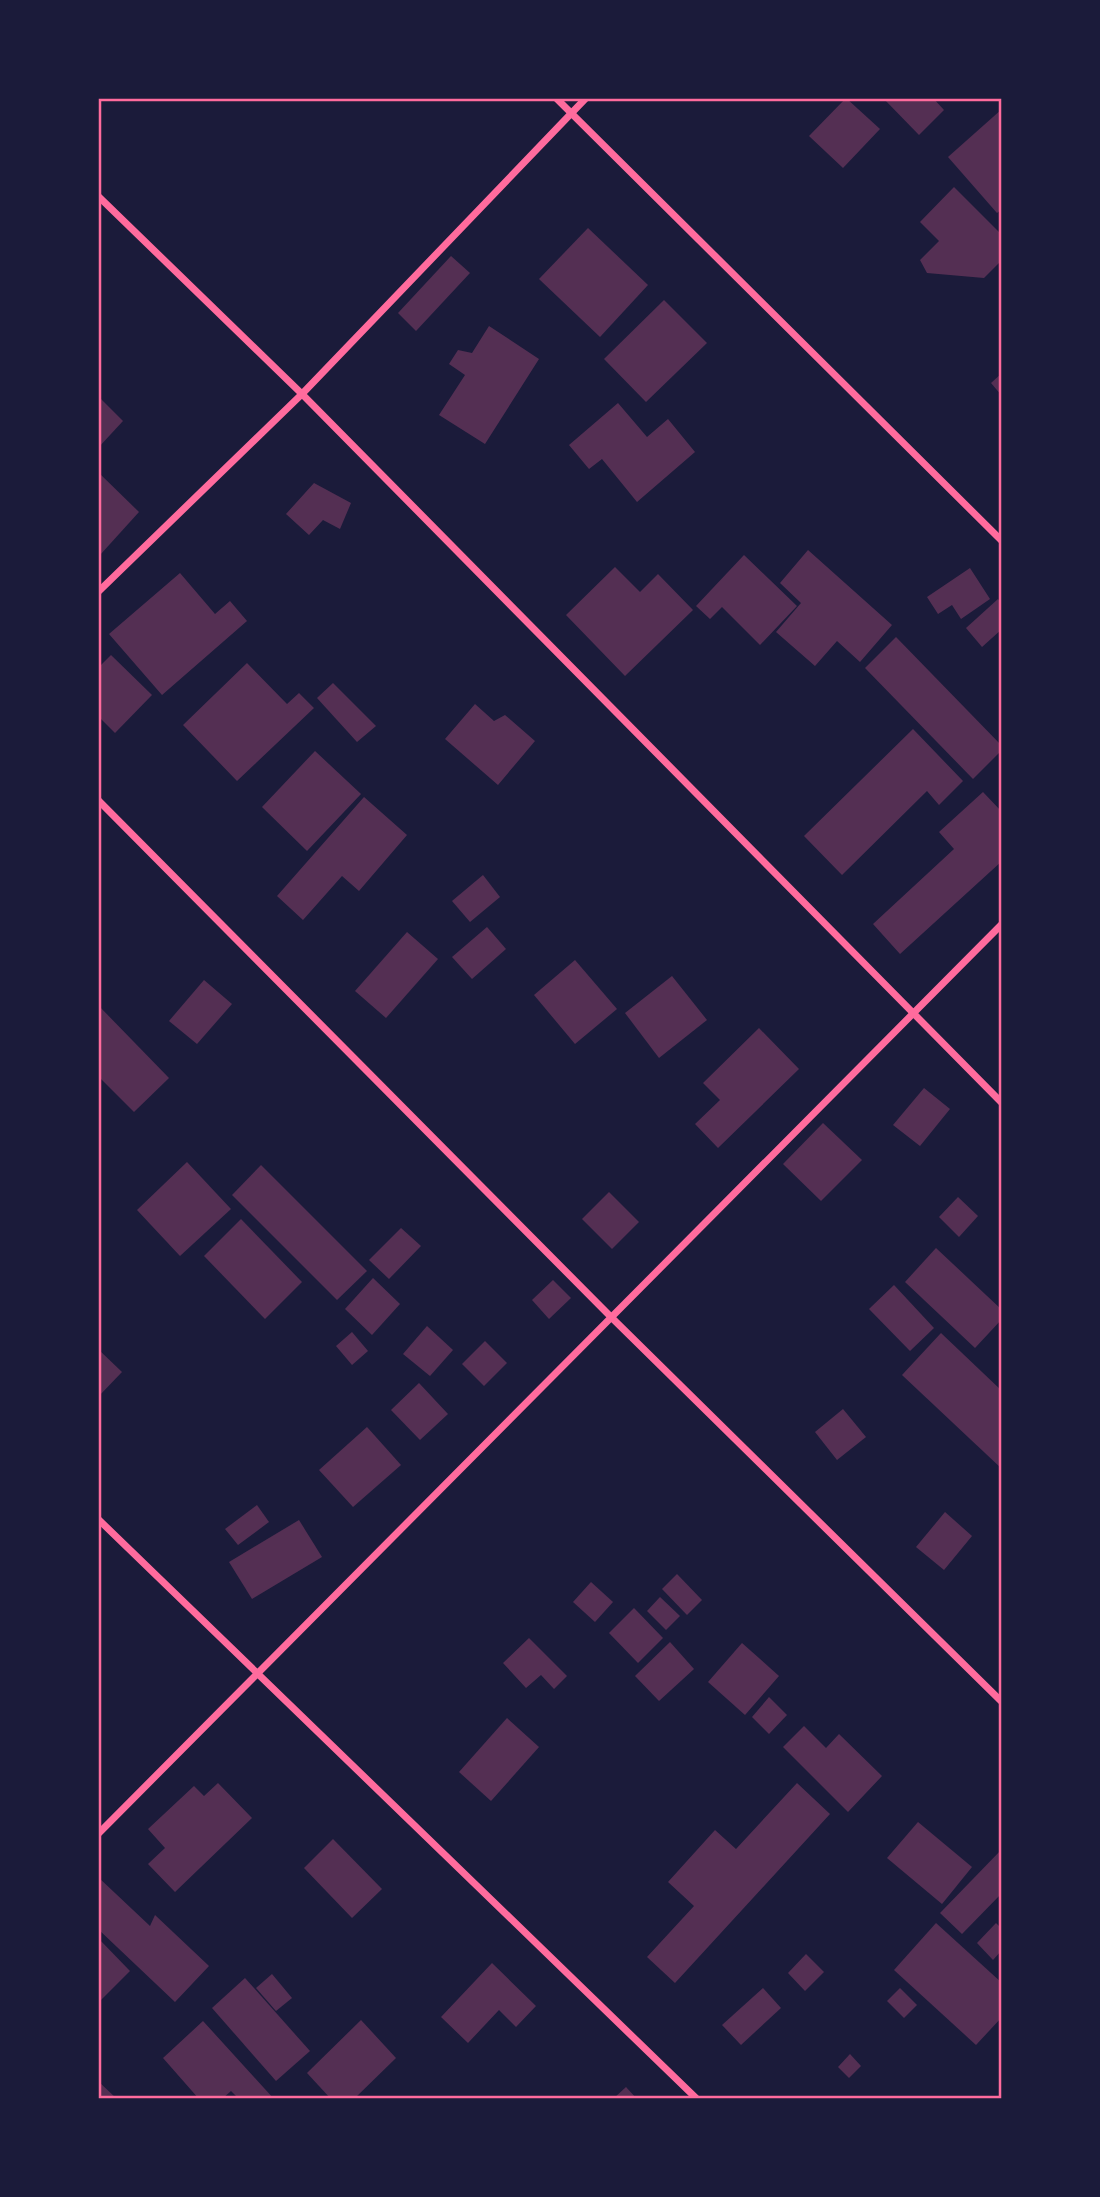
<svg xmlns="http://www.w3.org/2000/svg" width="1100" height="2197" font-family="Barlow,sans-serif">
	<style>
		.building { fill: #542f53 }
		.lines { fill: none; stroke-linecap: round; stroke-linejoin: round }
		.minor { stroke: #ff6b9d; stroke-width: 7 }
		.neatline { fill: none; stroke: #ff6b9d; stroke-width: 2.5 }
	</style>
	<rect width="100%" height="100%" fill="#1b1b3a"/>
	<g class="building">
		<path d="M 846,98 L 880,129 L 843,168 L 809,136 Z"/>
		<path d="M 883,98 L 933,98 L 944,110 L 919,135 Z"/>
		<path d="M 1002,109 L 1002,209 L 997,213 L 948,157 Z"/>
		<path d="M 954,187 L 1002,235 L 1002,260 L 984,278 L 927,273 L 920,260 L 939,241 L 920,222 Z"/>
		<path d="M 588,228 L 648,285 L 600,337 L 539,279 Z"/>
		<path d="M 451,256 L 470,273 L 416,331 L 398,313 Z"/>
		<path d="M 664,300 L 707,343 L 646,402 L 604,359 Z"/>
		<path d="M 489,326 L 539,359 L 485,444 L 439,415 L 465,375 L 449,364 L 458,350 L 472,353 Z"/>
		<path d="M 1002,373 L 1002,396 L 991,383 Z"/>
		<path d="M 98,396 L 123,421 L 98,448 Z"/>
		<path d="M 618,403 L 647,437 L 668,419 L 695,452 L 637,502 L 602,459 L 589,469 L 569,445 Z"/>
		<path d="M 98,472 L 139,512 L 100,555 L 98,553 Z"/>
		<path d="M 314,483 L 351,503 L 340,529 L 323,520 L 309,535 L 286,514 Z"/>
		<path d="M 808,550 L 892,625 L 860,662 L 837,641 L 815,666 L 776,632 L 801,603 L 780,583 Z"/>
		<path d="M 744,555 L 797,606 L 760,645 L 722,607 L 710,619 L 696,606 Z"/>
		<path d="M 615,567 L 640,592 L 658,574 L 693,610 L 625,676 L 566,615 Z"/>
		<path d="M 970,568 L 990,599 L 961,619 L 952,605 L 938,614 L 927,597 Z"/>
		<path d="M 180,573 L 215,614 L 230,601 L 247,621 L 162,695 L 109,634 Z"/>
		<path d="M 998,599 L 1002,604 L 1002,629 L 982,647 L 966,628 Z"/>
		<path d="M 896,637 L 1002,746 L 1002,750 L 973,779 L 865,668 Z"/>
		<path d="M 111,655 L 152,695 L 115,733 L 98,716 L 98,668 Z"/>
		<path d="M 247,663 L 287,704 L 299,693 L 314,708 L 237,781 L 183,725 Z"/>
		<path d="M 333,683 L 376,726 L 357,742 L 317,698 Z"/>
		<path d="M 475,704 L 494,721 L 505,715 L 535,741 L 498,785 L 445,739 Z"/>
		<path d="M 913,729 L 963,781 L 939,805 L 927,791 L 842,875 L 804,836 Z"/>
		<path d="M 315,751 L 361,794 L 307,851 L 262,807 Z"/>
		<path d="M 983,792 L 1002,812 L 1002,861 L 900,954 L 873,924 L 954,849 L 939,832 Z"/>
		<path d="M 364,797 L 407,835 L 359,891 L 342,876 L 303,920 L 277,896 Z"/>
		<path d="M 483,875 L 500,897 L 470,922 L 452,901 Z"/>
		<path d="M 487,927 L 506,949 L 472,979 L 452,957 Z"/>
		<path d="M 407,932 L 438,959 L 386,1018 L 355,991 Z"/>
		<path d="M 575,960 L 617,1009 L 575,1044 L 534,995 Z"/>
		<path d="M 672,976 L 707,1020 L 659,1058 L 625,1013 Z"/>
		<path d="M 204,980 L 232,1004 L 197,1044 L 169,1021 Z"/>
		<path d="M 98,1005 L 169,1078 L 134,1112 L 98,1076 Z"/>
		<path d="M 759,1028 L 799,1069 L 718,1148 L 695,1124 L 720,1100 L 703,1083 Z"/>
		<path d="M 924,1088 L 950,1109 L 920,1146 L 893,1125 Z"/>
		<path d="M 823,1123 L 862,1160 L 821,1201 L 783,1164 Z"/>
		<path d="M 187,1162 L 231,1209 L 180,1256 L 137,1210 Z"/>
		<path d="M 261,1165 L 367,1271 L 337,1300 L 232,1195 Z"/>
		<path d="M 609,1192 L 639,1222 L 612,1249 L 582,1219 Z"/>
		<path d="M 958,1197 L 978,1216 L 959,1237 L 939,1217 Z"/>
		<path d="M 241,1219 L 302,1282 L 265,1319 L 204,1256 Z"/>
		<path d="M 401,1228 L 421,1246 L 389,1279 L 369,1260 Z"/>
		<path d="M 936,1248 L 1002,1310 L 1002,1319 L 975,1348 L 905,1282 Z"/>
		<path d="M 373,1278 L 400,1304 L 372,1335 L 345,1309 Z"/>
		<path d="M 553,1280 L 571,1298 L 549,1319 L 532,1300 Z"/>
		<path d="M 894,1285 L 934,1328 L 910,1351 L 869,1309 Z"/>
		<path d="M 427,1326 L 453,1350 L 430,1376 L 403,1354 Z"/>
		<path d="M 352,1332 L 368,1351 L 352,1365 L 336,1346 Z"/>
		<path d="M 941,1333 L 1002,1391 L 1002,1469 L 902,1375 Z"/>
		<path d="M 485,1341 L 507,1363 L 484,1386 L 462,1364 Z"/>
		<path d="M 98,1349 L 122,1372 L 98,1397 Z"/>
		<path d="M 419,1383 L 448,1414 L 420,1440 L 391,1410 Z"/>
		<path d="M 843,1409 L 866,1437 L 837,1460 L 815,1432 Z"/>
		<path d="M 367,1427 L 401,1465 L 353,1507 L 319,1470 Z"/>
		<path d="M 257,1505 L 269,1522 L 238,1545 L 225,1529 Z"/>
		<path d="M 945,1512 L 972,1536 L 944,1570 L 916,1547 Z"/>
		<path d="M 299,1520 L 322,1557 L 252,1599 L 229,1562 Z"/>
		<path d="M 677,1574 L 702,1600 L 687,1615 L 662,1589 Z"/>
		<path d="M 591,1582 L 613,1602 L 595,1622 L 573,1602 Z"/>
		<path d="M 660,1597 L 680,1616 L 666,1630 L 647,1611 Z"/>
		<path d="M 634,1608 L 663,1638 L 638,1663 L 609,1633 Z"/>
		<path d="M 529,1638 L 567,1676 L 554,1689 L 541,1675 L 526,1688 L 503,1663 Z"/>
		<path d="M 670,1642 L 694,1669 L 659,1701 L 635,1676 Z"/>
		<path d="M 742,1643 L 779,1676 L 745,1715 L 708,1682 Z"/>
		<path d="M 769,1697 L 787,1715 L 769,1734 L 752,1717 Z"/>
		<path d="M 507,1718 L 539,1747 L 491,1801 L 459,1772 Z"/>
		<path d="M 804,1726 L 826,1748 L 839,1734 L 882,1776 L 848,1812 L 783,1747 Z"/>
		<path d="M 218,1783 L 252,1818 L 175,1892 L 148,1864 L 165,1848 L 148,1829 L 194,1786 L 204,1796 Z"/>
		<path d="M 797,1783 L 830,1814 L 675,1983 L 647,1957 L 694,1906 L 668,1882 L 715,1830 L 736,1849 Z"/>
		<path d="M 918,1822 L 972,1867 L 942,1904 L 887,1858 Z"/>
		<path d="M 333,1839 L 382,1889 L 352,1918 L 304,1868 Z"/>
		<path d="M 1002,1849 L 1002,1893 L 962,1934 L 940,1913 Z"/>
		<path d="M 98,1877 L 150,1926 L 155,1915 L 209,1966 L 175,2002 L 98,1929 Z"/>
		<path d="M 936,1923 L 1002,1983 L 1002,2017 L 976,2045 L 894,1970 Z"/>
		<path d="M 996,1923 L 1002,1929 L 1002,1950 L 993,1960 L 977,1943 Z"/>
		<path d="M 98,1938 L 130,1971 L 98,2003 Z"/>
		<path d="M 806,1954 L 824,1972 L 805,1991 L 788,1973 Z"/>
		<path d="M 492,1963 L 536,2006 L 516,2027 L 499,2010 L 468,2043 L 441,2017 Z"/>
		<path d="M 272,1974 L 292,1998 L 276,2011 L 256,1988 Z"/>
		<path d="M 245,1978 L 310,2051 L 276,2081 L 212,2008 Z"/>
		<path d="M 763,1988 L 781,2008 L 741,2045 L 722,2025 Z"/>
		<path d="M 900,1988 L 917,2005 L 904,2018 L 887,2001 Z"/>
		<path d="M 361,2020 L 396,2058 L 354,2099 L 331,2099 L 307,2073 Z"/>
		<path d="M 203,2021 L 274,2099 L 239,2099 L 231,2091 L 222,2099 L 199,2099 L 163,2058 Z"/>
		<path d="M 850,2054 L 861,2066 L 849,2078 L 838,2067 Z"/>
		<path d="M 98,2081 L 117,2099 L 98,2099 Z"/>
		<path d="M 626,2087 L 637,2099 L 613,2099 Z"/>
	</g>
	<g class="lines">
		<g class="minor">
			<path d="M 556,98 L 1002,541"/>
			<path d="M 98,196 L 302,394 L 1002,1103"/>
			<path d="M 98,592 L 302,394 L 586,98"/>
			<path d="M 98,800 L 611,1317 L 1002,1702"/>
			<path d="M 98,1519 L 697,2099"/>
			<path d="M 98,1834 L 1002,924"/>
		</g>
	</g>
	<rect width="1100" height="2197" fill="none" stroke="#1b1b3a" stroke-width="200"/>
	<rect x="100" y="100" width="900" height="1997" class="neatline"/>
</svg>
